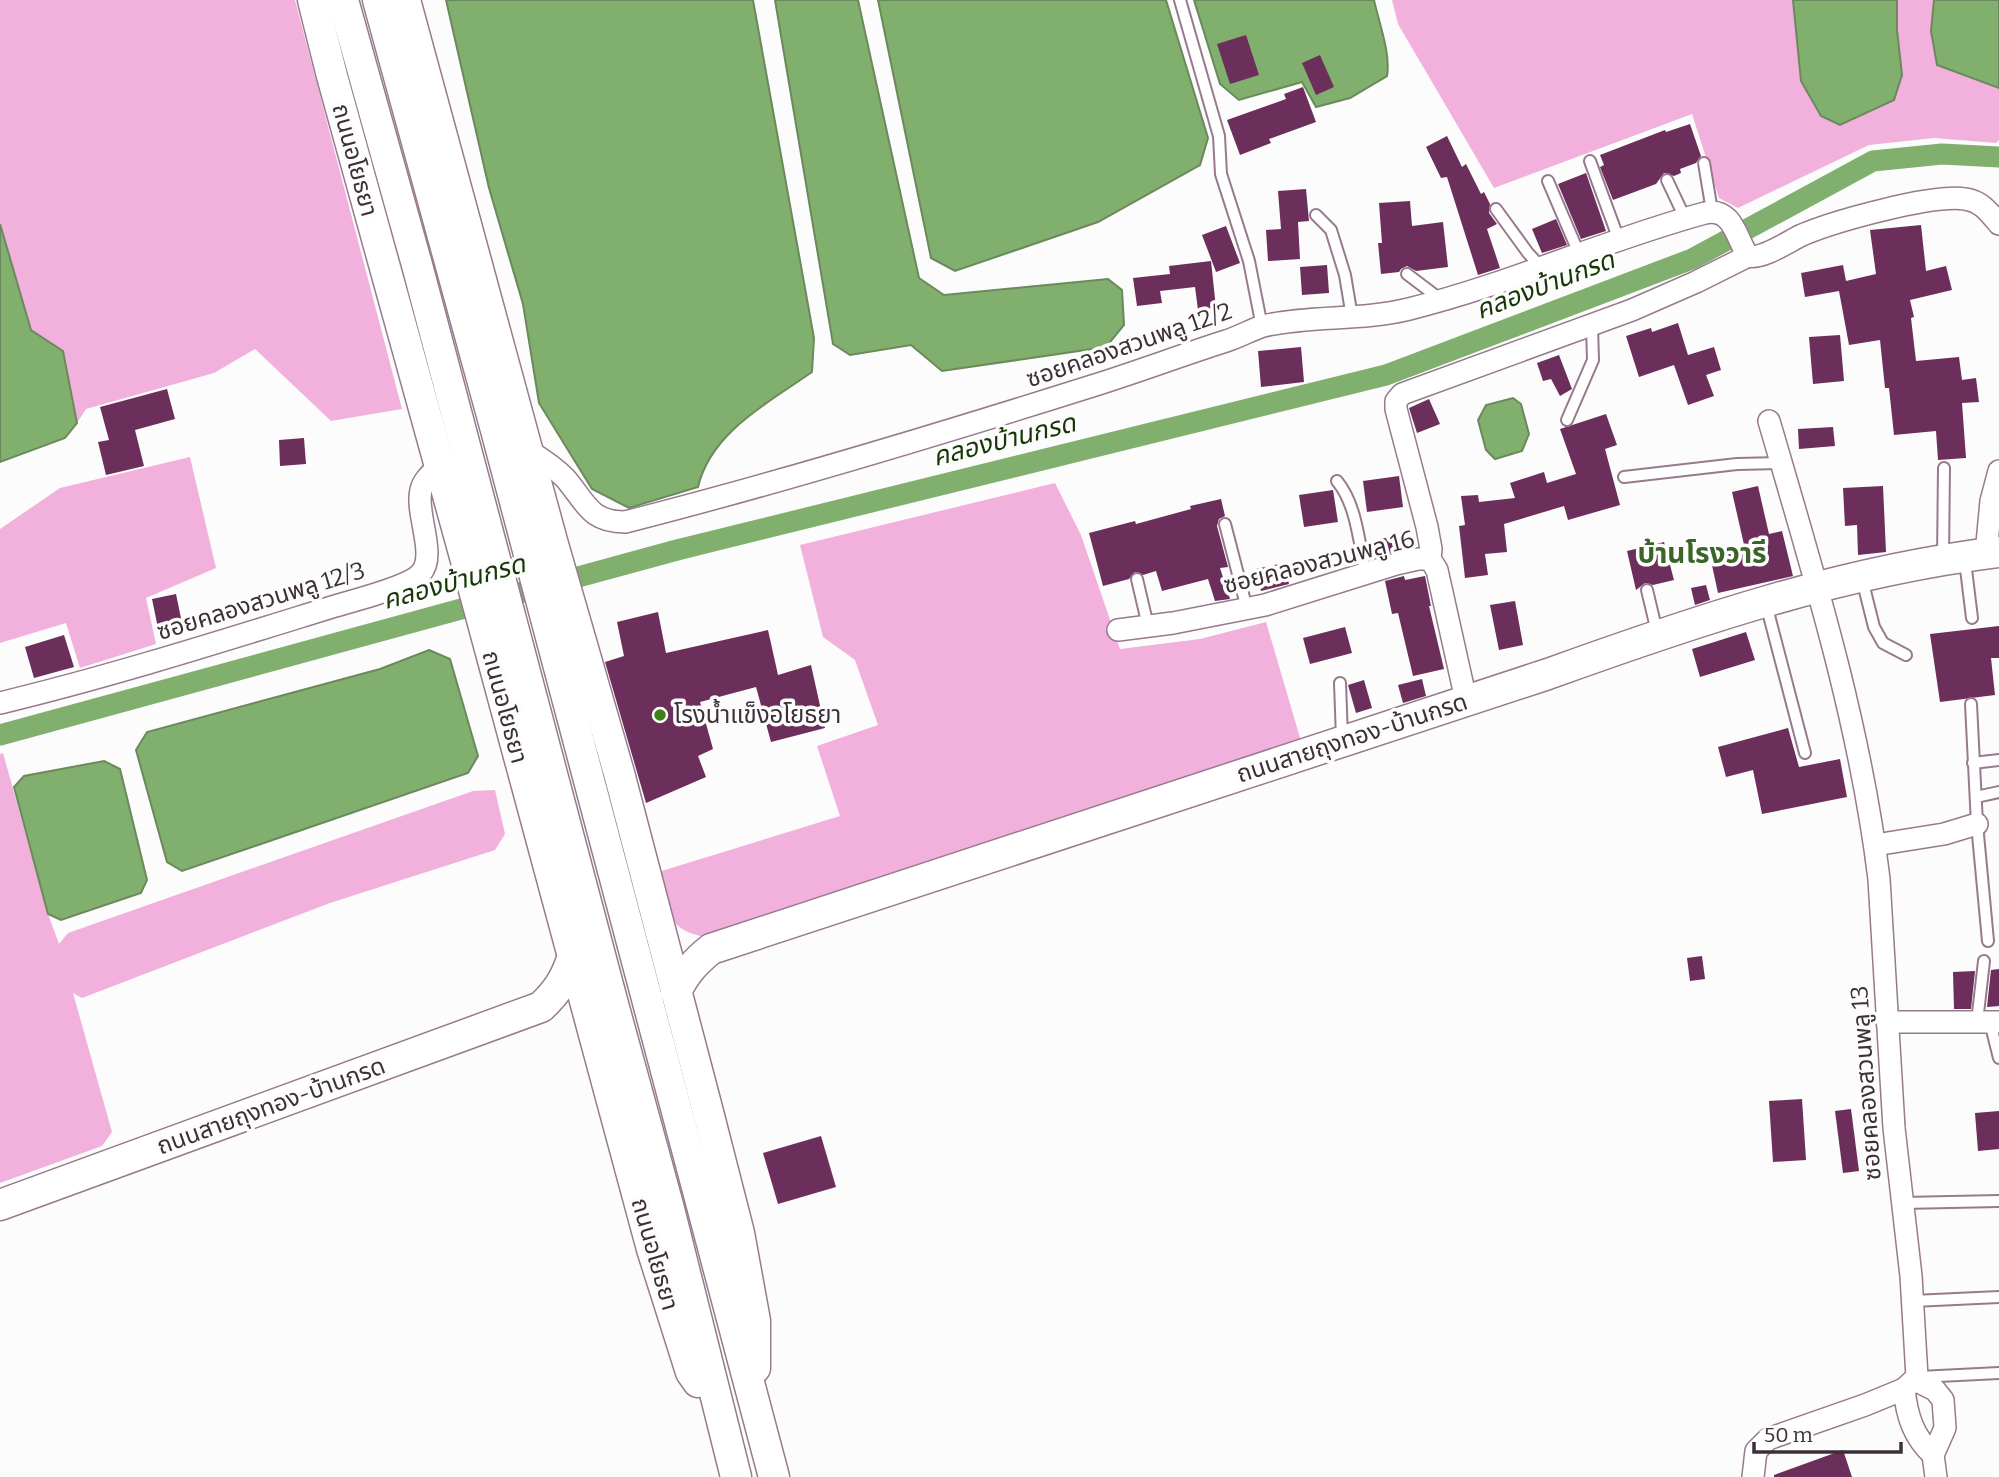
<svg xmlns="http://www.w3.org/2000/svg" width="1999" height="1477" font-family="Bitter,'Noto Sans Thai',serif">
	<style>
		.green { fill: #f1b1dc }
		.water { fill: #81af6d; stroke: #6c895d; stroke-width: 2 }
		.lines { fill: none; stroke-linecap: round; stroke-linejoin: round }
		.canal { stroke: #81af6d; stroke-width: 21 }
		.building { fill: #6c2e5a }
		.lane-casing { stroke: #977a8d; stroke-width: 14 }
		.street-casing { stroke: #977a8d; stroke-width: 24 }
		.secondary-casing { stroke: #977a8d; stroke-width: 33 }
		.lane { stroke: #fff; stroke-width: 10 }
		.street { stroke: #fff; stroke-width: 21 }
		.secondary { stroke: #fff; stroke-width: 30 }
		.poi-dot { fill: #407e1b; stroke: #fcfcfc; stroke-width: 2.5 }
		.labels { text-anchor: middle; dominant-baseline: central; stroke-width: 7; stroke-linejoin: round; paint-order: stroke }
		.street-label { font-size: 24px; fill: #3c3038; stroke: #fcfcfc }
		.poi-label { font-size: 24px; fill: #3c3038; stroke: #fcfcfc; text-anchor: start }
		.water-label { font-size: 26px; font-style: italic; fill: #173606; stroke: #fcfcfc }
		.quarter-label { font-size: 28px; font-weight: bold; fill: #3b6428; stroke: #fcfcfc }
	</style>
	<rect width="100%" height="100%" fill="#fcfcfc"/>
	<g class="green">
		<path d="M 0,0 L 295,0 L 402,409 L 331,421 L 255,349 L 214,373 L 86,409 L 77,423 L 63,351 L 31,330 L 0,224 Z"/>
		<path d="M 1392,0 L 1793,0 L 1797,21 L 1897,30 L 1897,0 L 1934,0 L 1931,31 L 1997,88 L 1999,88 L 1999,140 L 1996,143 L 1934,138 L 1869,145 L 1738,208 L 1719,198 L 1692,114 L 1494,188 L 1398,24 Z"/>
		<path d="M 190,457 L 216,568 L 146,598 L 156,644 L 80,668 L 66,623 L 0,643 L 0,529 L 60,488 Z"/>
		<path d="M 1055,483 L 1081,535 L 1120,649 L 1200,639 L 1266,622 L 1303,748 L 711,938 C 665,931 668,911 655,873 L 840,816 L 817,746 L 878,725 L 855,660 L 823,637 L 800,545 Z"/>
		<path d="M 3,753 L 48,914 L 59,944 L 68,933 L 473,791 L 495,790 L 505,834 L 495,850 L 330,903 L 82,998 L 73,993 L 112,1132 L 102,1146 L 0,1183 L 0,754 Z"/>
	</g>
	<g class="water">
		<path d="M 446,0 L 753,0 L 814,338 L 812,372 C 768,403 711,432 698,487 L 629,508 L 592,489 L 539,403 L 523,304 L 489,188 Z"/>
		<path d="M 775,0 L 858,0 L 919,278 L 944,295 L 1108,279 L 1122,290 L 1124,325 L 1106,347 L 942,371 L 911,345 L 850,355 L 833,344 Z"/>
		<path d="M 878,0 L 1166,0 L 1208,138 L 1200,165 L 1098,222 L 955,271 L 931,258 Z"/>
		<path d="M 1194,0 L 1374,0 C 1379,23 1391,54 1387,76 L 1350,98 L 1316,107 L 1302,82 L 1239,100 L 1220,84 Z"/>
		<path d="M 1793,0 L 1897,0 L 1897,30 L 1902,75 L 1894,100 L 1840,125 L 1821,116 L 1801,81 Z"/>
		<path d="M 1934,0 L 1999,0 L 1999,88 L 1937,65 L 1931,31 Z"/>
		<path d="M 0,224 L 31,330 L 63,351 L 77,423 L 65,438 L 0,462 Z"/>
		<path d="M 1513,398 L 1521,404 L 1529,434 L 1522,451 L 1495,459 L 1486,450 L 1478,420 L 1486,405 Z"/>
		<path d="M 429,650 L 450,659 L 478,756 L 468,773 L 182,871 L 167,862 L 136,750 L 147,732 L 380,669 Z"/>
		<path d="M 104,761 L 120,769 L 147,880 L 141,893 L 61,920 L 48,914 L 14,787 L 24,776 Z"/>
	</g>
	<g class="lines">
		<path class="canal" d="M 0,735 L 677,550 L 1386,375 L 1692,259 L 1873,161 L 1942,154 L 1999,157"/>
	</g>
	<g class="building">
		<path d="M 1246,35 L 1259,75 L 1230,84 L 1217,44 Z"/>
		<path d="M 1320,55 L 1334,87 L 1316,95 L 1302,63 Z"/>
		<path d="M 1303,87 L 1316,122 L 1269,139 L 1271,143 L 1240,155 L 1227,120 L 1286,99 L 1284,94 Z"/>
		<path d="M 1690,124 L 1701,156 L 1696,163 L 1680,169 L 1681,173 L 1674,176 L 1664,173 L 1656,184 L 1613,200 L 1600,167 L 1604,165 L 1600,155 L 1665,130 L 1666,132 Z"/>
		<path d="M 1447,136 L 1462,167 L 1466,164 L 1481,194 L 1484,192 L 1490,204 L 1489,213 L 1497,224 L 1487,229 L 1500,268 L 1478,275 L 1447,177 L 1441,178 L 1426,147 Z"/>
		<path d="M 1586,173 L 1606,231 L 1581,239 L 1558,184 Z"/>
		<path d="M 1306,189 L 1309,221 L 1298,222 L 1300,259 L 1268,261 L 1266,230 L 1281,229 L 1278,191 Z"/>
		<path d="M 1410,201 L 1412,226 L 1443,222 L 1448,267 L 1416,271 L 1407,266 L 1401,269 L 1399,272 L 1381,274 L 1378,243 L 1382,243 L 1379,203 Z"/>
		<path d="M 1556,219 L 1567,245 L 1542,253 L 1532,229 Z"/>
		<path d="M 1921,225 L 1926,271 L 1946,266 L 1952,290 L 1910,300 L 1914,317 L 1911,318 L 1916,361 L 1959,357 L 1962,380 L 1976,378 L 1979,402 L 1962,403 L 1966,458 L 1938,460 L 1936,431 L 1894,435 L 1889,388 L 1885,388 L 1880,340 L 1849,345 L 1839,291 L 1805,297 L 1801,273 L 1843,265 L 1846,281 L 1876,274 L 1870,230 Z"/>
		<path d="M 1226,226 L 1240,263 L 1216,272 L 1202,235 Z"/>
		<path d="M 1211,261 L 1216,308 L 1198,310 L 1195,287 L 1160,291 L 1162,303 L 1137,306 L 1133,278 L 1170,274 L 1169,266 Z"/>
		<path d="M 1327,265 L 1329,293 L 1302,295 L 1300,267 Z"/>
		<path d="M 1678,323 L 1688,355 L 1714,347 L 1721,370 L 1706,375 L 1714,396 L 1688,405 L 1674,365 L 1639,377 L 1626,336 L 1651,328 L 1652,332 Z"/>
		<path d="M 1840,335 L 1844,381 L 1813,384 L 1809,337 Z"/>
		<path d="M 1301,347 L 1304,382 L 1261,387 L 1258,351 Z"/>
		<path d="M 1559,355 L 1572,389 L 1560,396 L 1551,379 L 1543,381 L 1537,363 Z"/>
		<path d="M 167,389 L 175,419 L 135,430 L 144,466 L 106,475 L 98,442 L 109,440 L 100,407 Z"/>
		<path d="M 1429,399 L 1440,424 L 1417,433 L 1409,408 Z"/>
		<path d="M 1606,414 L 1617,445 L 1605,449 L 1620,505 L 1568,520 L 1564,506 L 1504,524 L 1507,552 L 1485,554 L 1488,575 L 1465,578 L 1459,526 L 1465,525 L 1461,496 L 1478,495 L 1479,502 L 1515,498 L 1510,483 L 1544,472 L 1547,483 L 1576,474 L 1560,429 Z"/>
		<path d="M 1833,427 L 1835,446 L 1799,449 L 1798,429 Z"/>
		<path d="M 304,438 L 306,464 L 280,466 L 279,440 Z"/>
		<path d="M 1399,476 L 1403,507 L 1367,512 L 1363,481 Z"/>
		<path d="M 1758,486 L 1769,534 L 1782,531 L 1793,576 L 1718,593 L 1710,556 L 1745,549 L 1732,492 Z"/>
		<path d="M 1883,486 L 1886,552 L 1858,555 L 1857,525 L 1845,526 L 1843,488 Z"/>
		<path d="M 1333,490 L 1338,522 L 1304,527 L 1299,495 Z"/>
		<path d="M 1221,499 L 1225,516 L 1219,519 L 1217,526 L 1228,567 L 1220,568 L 1230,599 L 1215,601 L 1208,579 L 1162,591 L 1156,571 L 1143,575 L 1135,572 L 1129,579 L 1103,586 L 1089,533 L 1135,521 L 1136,524 L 1191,509 L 1190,506 Z"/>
		<path d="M 1398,536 L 1400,550 L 1375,557 L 1373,540 Z"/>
		<path d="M 1664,542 L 1674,580 L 1653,585 L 1645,583 L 1636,590 L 1627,551 Z"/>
		<path d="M 1284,563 L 1289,584 L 1261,591 L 1256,569 Z"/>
		<path d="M 1404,576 L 1405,580 L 1425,576 L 1431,606 L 1429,606 L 1444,669 L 1413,676 L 1398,613 L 1392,614 L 1385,581 Z"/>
		<path d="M 1706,585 L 1710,600 L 1695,605 L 1691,588 Z"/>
		<path d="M 176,594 L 183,628 L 159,633 L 152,599 Z"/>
		<path d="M 1515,601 L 1523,645 L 1499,650 L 1490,605 Z"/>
		<path d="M 658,612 L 666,653 L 768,630 L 778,675 L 811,665 L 825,728 L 771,742 L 756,687 L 700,702 L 713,749 L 698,756 L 706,777 L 646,803 L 605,662 L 624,656 L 617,622 Z"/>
		<path d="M 1999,626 L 1999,658 L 1991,658 L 1995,695 L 1940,702 L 1930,634 Z"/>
		<path d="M 1345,627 L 1352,653 L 1310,664 L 1303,638 Z"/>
		<path d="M 1746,632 L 1755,660 L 1700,677 L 1692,649 Z"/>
		<path d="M 64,635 L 74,667 L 34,678 L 25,647 Z"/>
		<path d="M 1422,679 L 1426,696 L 1403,703 L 1398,685 Z"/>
		<path d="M 1364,680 L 1372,708 L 1356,713 L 1348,685 Z"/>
		<path d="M 1788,728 L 1799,767 L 1840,759 L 1847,797 L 1762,814 L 1753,770 L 1726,777 L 1718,747 Z"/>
		<path d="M 1702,956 L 1705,979 L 1690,981 L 1687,958 Z"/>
		<path d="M 1999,969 L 1999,1006 L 1987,1007 L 1991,970 Z"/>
		<path d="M 1975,971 L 1971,1009 L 1954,1009 L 1953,972 Z"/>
		<path d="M 1802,1099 L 1806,1160 L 1773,1162 L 1769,1101 Z"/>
		<path d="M 1851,1109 L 1859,1171 L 1843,1173 L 1835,1111 Z"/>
		<path d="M 1999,1111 L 1999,1149 L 1978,1151 L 1975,1113 Z"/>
		<path d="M 821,1136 L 836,1187 L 778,1204 L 763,1153 Z"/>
		<path d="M 1843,1450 L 1852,1477 L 1774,1477 L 1774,1475 Z"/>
	</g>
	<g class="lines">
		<defs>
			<g id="lane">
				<path d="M 1180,0 L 1219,136 L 1221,174 L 1249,261 L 1262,327"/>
				<path d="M 1590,161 L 1619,240"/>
				<path d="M 1704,163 L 1712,211"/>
				<path d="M 1667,180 L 1685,218"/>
				<path d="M 1548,181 L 1580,256"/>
				<path d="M 1496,209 L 1528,253 L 1542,268"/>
				<path d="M 1316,215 L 1331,230 L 1345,275 L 1352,317"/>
				<path d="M 1407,274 L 1440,299"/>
				<path d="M 1567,420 L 1593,360 L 1592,327"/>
				<path d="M 1624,477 L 1737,464 L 1781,463"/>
				<path d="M 1337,481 C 1357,505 1359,544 1366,574"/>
				<path d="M 1225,524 L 1247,609"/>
				<path d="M 1943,559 L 1944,468"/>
				<path d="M 1965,561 L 1972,618"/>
				<path d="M 1137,579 L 1148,626"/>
				<path d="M 1862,579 L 1874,627 L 1883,643 L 1906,655"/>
				<path d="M 1647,590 L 1657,632"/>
				<path d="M 1766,604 L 1805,753"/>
				<path d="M 1340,683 L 1342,738"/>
				<path d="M 1971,704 L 1977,824 L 1988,941"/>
				<path d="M 1973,763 L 1999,760"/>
				<path d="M 1976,797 L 1999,792"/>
				<path d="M 1977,1022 L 1984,961"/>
				<path d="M 1990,1022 L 1999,1058"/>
				<path d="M 1902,1203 L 1999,1201"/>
				<path d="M 1913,1301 L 1999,1297"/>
				<path d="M 1919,1377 L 1999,1373"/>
			</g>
			<g id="street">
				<path d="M 1748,256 C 1762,260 1789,241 1802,235 C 1835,221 1932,194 1965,199 C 1981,201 1989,212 1999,224"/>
				<path d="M 529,451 C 542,459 554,467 565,478 C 586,502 589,522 625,522 C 783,482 937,435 1092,386 C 1137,372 1182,355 1226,341 C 1239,337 1251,330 1263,326 C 1311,315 1362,321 1409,309 C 1510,284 1605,240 1705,213 C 1733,207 1736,238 1748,256"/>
				<path d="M 1986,554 L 1991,501 L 1999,471"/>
				<path d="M 1430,559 L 1431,549 L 1427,527 L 1396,409 L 1396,401 L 1402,394 L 1632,310 L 1696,282 L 1748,256"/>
				<path d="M 1118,630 L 1173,623 L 1265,605 L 1396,564 L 1418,559 L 1430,559 L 1437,570 L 1466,700"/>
				<path d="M 0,703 C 112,676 222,641 332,607 C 351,601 410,587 421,573 C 437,555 415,513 421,490 C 423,480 433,472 440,465"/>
				<path d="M 1875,845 L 1944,834 L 1977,824"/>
				<path d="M 1887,1022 L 1999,1022"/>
				<path d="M 1915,1380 L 1935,1390 L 1943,1400 L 1945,1428 L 1933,1455 L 1936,1477"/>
				<path d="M 1904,1389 C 1907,1416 1913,1436 1933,1455"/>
				<path d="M 1753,1477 L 1756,1451 L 1768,1439 L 1865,1405 L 1904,1389 L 1917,1377 L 1911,1276 L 1894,1128 L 1879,879 C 1860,723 1813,572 1769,421"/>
			</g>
			<g id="secondary">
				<path d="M 313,0 L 332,76 L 467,564 L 652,1249 L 691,1372 L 698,1382"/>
				<path d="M 343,0 L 417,265 L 613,1004 L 668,1205 L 736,1477"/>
				<path d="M 378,0 L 496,430 L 774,1477"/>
				<path d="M 405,0 L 552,541 L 619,773 L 708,1112 L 739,1233 L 755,1321 L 755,1368"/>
				<path d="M 676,992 C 685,973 695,962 711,949 L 1548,674 C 1695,621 1843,571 1999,552"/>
				<path d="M 0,1205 L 541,1007 C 558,991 566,978 573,956"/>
			</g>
		</defs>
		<use href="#lane" class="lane-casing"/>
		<use href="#street" class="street-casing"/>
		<use href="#secondary" class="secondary-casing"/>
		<use href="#lane" class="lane"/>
		<use href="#street" class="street"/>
		<use href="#secondary" class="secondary"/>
	</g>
	<circle class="poi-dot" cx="660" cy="715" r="7"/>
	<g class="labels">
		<g class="street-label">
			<text transform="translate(355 160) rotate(75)">ถนนอโยธยา</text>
			<text transform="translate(1129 345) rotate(-19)">ซอยคลองสวนพลู 12/2</text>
			<text transform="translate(1319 562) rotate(-14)">ซอยคลองสวนพลู 16</text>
			<text transform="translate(261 601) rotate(-17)">ซอยคลองสวนพลู 12/3</text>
			<text transform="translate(505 707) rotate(75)">ถนนอโยธยา</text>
			<text transform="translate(1352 738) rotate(-18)">ถนนสายถุงทอง-บ้านกรด</text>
			<text transform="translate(1866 1083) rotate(-94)">ซอยคลองสวนพลู 13</text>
			<text transform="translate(271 1106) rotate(-20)">ถนนสายถุงทอง-บ้านกรด</text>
			<text transform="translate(655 1254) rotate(74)">ถนนอโยธยา</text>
		</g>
		<g class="poi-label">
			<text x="674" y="715">โรงน้ำแข็งอโยธยา</text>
		</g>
		<g class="water-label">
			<text transform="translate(1545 285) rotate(-21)">คลองบ้านกรด</text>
			<text transform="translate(1004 440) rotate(-14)">คลองบ้านกรด</text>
			<text transform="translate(454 582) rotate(-15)">คลองบ้านกรด</text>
		</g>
		<g class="quarter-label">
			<text x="1702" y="553">บ้านโรงวารี</text>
		</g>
	</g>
	<path d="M1754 1442v10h147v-10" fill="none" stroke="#3c3038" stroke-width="3.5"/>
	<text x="1764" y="1442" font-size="21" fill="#3c3038" stroke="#fcfcfc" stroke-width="5" paint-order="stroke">50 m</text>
</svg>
